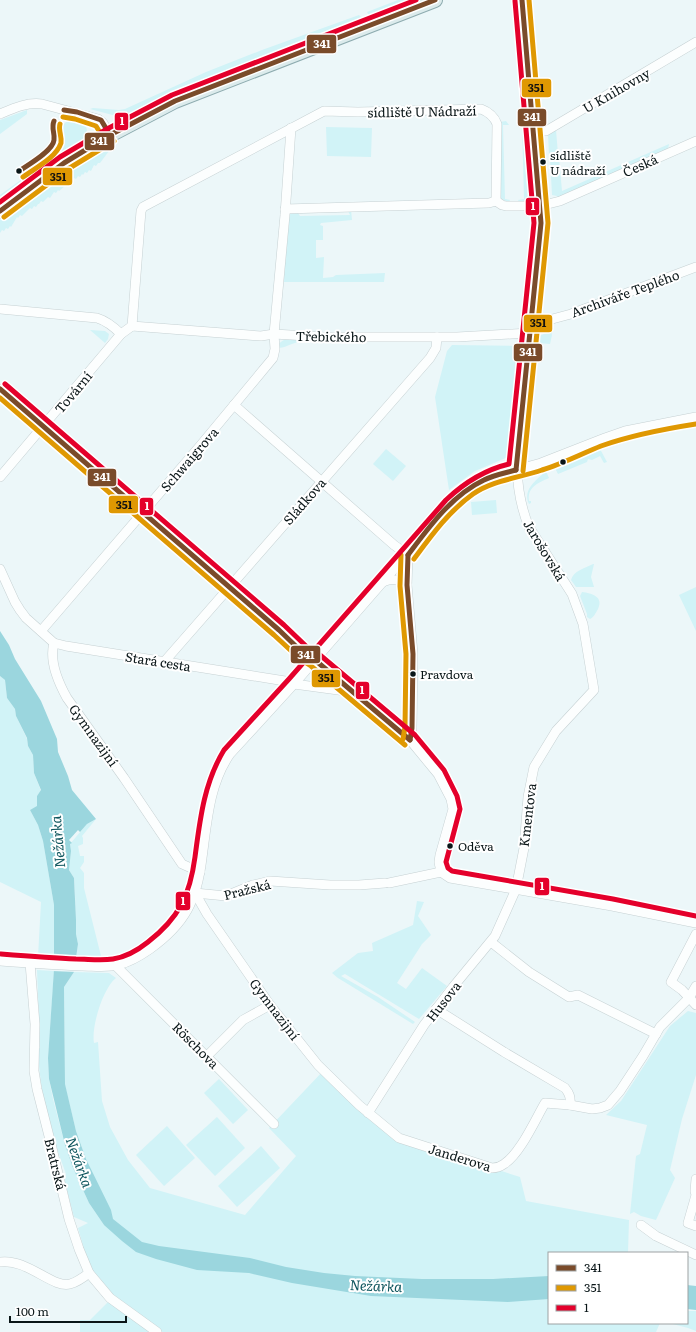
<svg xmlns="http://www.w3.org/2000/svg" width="696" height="1332" font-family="Literata,serif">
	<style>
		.green { fill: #d1f3f7 }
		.water { fill: #9bd6de }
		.pier { fill: #ecf7f9 }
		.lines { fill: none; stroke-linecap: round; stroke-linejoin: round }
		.street-casing { stroke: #c6d1d3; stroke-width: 10 }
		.primary-casing { stroke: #8eacb0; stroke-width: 16 }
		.street { stroke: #fcfefe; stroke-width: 9 }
		.primary { stroke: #dcebec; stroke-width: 14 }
		.bus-1-casing { stroke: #fff; stroke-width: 8 }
		.bus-2-casing { stroke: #fff; stroke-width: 8 }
		.bus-3-casing { stroke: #fff; stroke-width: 8 }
		.bus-1 { stroke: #7a4b2a; stroke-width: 5 }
		.bus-2 { stroke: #df9802; stroke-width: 5 }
		.bus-3 { stroke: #e4002b; stroke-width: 5 }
		.bus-dot { fill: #0a1618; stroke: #fff; stroke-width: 1.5 }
		.labels { text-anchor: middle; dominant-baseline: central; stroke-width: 4; stroke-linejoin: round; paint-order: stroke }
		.bus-label { font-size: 12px; fill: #0a1618; stroke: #fff; text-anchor: start }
		.street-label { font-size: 13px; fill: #0a1618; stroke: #fff }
		.water-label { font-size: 14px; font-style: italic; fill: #0e555d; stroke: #fff }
		.line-badge { stroke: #fff; stroke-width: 1.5 }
		.badge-label { font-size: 11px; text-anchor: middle; font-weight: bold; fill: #fff }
		.pale-badge-label { font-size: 11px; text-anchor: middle; font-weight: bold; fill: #111 }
	</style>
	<rect width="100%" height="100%" fill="#ecf7f9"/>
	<g class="green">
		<path d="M 398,0 L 414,0 L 378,15 L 369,16 L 367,12 Z"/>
		<path d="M 531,0 L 533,0 L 536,56 L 532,50 Z"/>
		<path d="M 359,15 L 362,18 L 361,22 L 343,27 L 318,38 L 182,91 L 134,115 L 125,117 L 120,117 L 90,109 L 93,108 L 119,110 L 125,109 L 206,72 L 262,50 Z"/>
		<path d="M 535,67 L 538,67 L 543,124 L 540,120 Z"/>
		<path d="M 27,110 L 27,114 L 0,134 L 0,120 Z"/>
		<path d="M 77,118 C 89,124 90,135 81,145 L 45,167 L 0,201 L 0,195 L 54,156 C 64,142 58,139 62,126 L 66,122 L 76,121 Z"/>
		<path d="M 506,121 L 509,125 L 503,125 L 505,199 L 510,200 L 509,202 L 501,199 L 500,194 L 500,122 Z"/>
		<path d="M 522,122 L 525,123 L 530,165 L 531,197 L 526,203 L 519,202 L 518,200 L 524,199 Z"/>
		<path d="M 326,127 L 372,128 L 371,157 L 327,156 Z"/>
		<path d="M 556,130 L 558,154 L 549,155 L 548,134 Z"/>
		<path d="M 108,140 L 112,143 L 112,147 L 100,163 L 98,163 L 96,166 L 94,165 L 91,171 L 89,170 L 87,173 L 85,172 L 83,175 L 82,174 L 80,177 L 78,176 L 76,179 L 74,178 L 72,181 L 71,180 L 67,187 L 65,186 L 59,191 L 58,190 L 56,193 L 54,192 L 50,198 L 48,197 L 43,202 L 41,201 L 39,204 L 38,204 L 36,207 L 34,206 L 32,209 L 30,208 L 22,216 L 20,215 L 18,218 L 17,217 L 11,227 L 10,226 L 8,229 L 6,228 L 4,231 L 2,230 L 0,233 L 0,214 Z"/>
		<path d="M 669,144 L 668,149 L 558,198 L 557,196 L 552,195 L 550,158 L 559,158 L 562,191 Z"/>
		<path d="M 347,209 L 351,210 L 352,220 L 321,223 L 320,225 L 323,226 L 323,240 L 316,240 L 316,258 L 324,257 L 323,278 L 333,277 L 336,275 L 385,273 L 384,282 L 284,282 L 287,214 L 296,210 L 300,216 L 350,215 Z"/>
		<path d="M 90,330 L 105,331 L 109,334 L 108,339 L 105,343 Z"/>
		<path d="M 551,331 L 552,335 L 550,344 L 538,343 L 539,336 Z"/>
		<path d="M 301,339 L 303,342 C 293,341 287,348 277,348 C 281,337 291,339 301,339 Z"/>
		<path d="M 452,345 L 519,346 L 508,457 L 475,471 L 449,490 L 435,397 L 447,351 Z"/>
		<path d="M 386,449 L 406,466 L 393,481 L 373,464 Z"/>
		<path d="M 600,449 L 607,462 L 604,463 L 600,456 L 592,460 L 588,459 L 587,462 L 558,474 L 555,468 Z"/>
		<path d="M 546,471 L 549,478 C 538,483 527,487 529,501 L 531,501 L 531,503 L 529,504 C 522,489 537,480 546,471 Z"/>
		<path d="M 496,500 L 497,513 L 472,515 L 471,502 Z"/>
		<path d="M 593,564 L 594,564 L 591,577 L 594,587 L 576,587 L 571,580 C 573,571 585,568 593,564 Z"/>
		<path d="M 696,587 L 696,631 L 679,595 Z"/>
		<path d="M 582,592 C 592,593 604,597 598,609 C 595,614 594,617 590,619 L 587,617 L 587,614 L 580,596 Z"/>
		<path d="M 0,676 L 5,680 L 7,698 L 15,709 L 16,716 L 27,739 L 28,746 L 33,755 L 34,773 L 41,791 L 37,796 L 37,807 L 30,810 L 38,825 L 43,841 L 54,905 L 54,958 L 38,957 L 41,902 L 0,882 Z"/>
		<path d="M 96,819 L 82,836 L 83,838 L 83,844 L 78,846 L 80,856 L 84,856 L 84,862 L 80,868 L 84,873 L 84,888 L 102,960 L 76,959 L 78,944 L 76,934 L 75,894 L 74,878 L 69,870 L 71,851 L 70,844 L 87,824 Z"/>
		<path d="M 417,901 L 424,902 L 418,916 L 431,935 L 422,944 L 397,983 L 406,989 L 422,968 L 447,986 L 419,1019 L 345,974 L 341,976 L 378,997 L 415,1022 L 413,1024 L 338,978 L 332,973 L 358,953 L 373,951 L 372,943 L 413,925 Z"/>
		<path d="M 37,970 L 54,971 L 48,1058 L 49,1079 L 53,1099 L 65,1145 L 73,1168 L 89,1203 L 104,1225 L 101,1192 L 86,1159 L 76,1131 L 65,1085 L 64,987 L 74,972 L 109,973 L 116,978 C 103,988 91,1027 94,1043 L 98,1042 L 102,1101 L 110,1127 L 128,1160 L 150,1188 L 245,1215 L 296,1156 L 269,1128 L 324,1070 L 399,1138 L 520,1177 L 526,1201 L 629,1220 L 628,1253 L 549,1253 L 549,1323 L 660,1323 L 656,1332 L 80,1332 L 80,1320 L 90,1320 L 114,1296 L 102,1283 L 88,1263 L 78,1228 L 88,1223 L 74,1217 L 64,1179 L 66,1174 C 51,1134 39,1092 38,1049 L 40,1048 Z"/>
		<path d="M 688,1011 L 696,1013 L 696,1075 L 682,1119 L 670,1170 L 675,1178 L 656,1220 L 641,1216 L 634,1212 L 630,1214 L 636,1156 L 640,1154 L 647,1125 L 606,1115 L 621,1101 L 670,1026 Z"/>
		<path d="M 219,1079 L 248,1110 L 233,1124 L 204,1093 Z"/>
		<path d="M 217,1117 L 245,1148 L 215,1176 L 186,1145 Z"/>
		<path d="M 167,1126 L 195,1158 L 164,1186 L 136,1155 Z"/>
		<path d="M 261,1146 L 280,1168 L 237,1207 L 218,1186 Z"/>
		<path d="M 687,1311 L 696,1311 L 696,1331 L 688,1328 L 669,1323 L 687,1323 Z"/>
	</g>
	<g class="water">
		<path d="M 0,631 L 9,645 L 15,659 L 41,701 L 57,739 L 58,752 L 68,776 L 72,790 L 96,819 L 87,824 L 80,832 L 78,830 L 69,840 L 72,843 L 70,844 L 71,851 L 69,870 L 74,878 L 76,920 L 76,934 L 78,944 L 74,972 L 64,987 L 65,1084 L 76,1131 L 86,1159 L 111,1210 L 113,1219 L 142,1242 L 159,1246 L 250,1258 L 286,1267 L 324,1273 L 355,1276 L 422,1279 L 493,1279 L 549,1276 L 549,1299 L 508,1302 L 371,1296 L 292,1283 L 249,1273 L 197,1270 L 156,1259 L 136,1252 L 122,1241 L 104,1225 L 89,1203 L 73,1168 L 65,1145 L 49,1079 L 48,1058 L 54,969 L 54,905 L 43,841 L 38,825 L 30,810 L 37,806 L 37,796 L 41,790 L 34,773 L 33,755 L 28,746 L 27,738 L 16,716 L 15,709 L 7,698 L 5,680 L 0,676 Z"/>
		<path d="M 687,1285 L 696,1286 L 696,1310 L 687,1309 Z"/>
	</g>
	<path class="pier" d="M 52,957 L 78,959 L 76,972 L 52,971 Z"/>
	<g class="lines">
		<defs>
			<g id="street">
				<path d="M 0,114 C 14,108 27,102 42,104 L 98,119 L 103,123 L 110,135"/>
				<path d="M 533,131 L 546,131 L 696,42"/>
				<path d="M 496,201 L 502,205 L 506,206 L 540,206 L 560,201 L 696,141"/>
				<path d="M 285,209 L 489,203 L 496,201"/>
				<path d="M 0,309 L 97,318 C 107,321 114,327 121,334"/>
				<path d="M 530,325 L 571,314 L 696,267"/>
				<path d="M 132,326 L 141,211 L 143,207 L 324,111 L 358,112 L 481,109 C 489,112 494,116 497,124 L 496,201"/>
				<path d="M 132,326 L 261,336 L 274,334 L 324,337 L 457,337 L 529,333"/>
				<path d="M 0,389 L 279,630 L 304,654 L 315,660 L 410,740 L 438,774 L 451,799 L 453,809 L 440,855 L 439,862 L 441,872"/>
				<path d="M 234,405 L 394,545 L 408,555"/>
				<path d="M 0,477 L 121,334 L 132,326"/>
				<path d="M 408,555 L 407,585 L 413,654 L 412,728 L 410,740"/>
				<path d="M 0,569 L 15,602 L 20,610 L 26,618 L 54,643 L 66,646 L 285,681 L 294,684 L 353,692"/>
				<path d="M 383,582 C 392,578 399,579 407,585"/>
				<path d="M 41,631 L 200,446 L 273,358 L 275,349 L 274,334 L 285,215 L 291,128"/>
				<path d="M 54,643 C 49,661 58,682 67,698 L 124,778 L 182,864 L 200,872"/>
				<path d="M 164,662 L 430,358 L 436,348 L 437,337"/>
				<path d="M 441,872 L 450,878 L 612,906 L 696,923"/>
				<path d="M 389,883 L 441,872"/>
				<path d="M 195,893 L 207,914 L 270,1005 L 318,1065 L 359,1105 L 399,1138 L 492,1168 C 496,1168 500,1167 504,1164 C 520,1154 535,1120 545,1103 L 570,1105 L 592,1109 L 600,1108 L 608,1105 L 620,1091 L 643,1056 L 660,1027 L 689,998 L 696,986"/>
				<path d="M 195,893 L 226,896 L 253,885 L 270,881 L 330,885 L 359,885 L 385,883"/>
				<path d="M 696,934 L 671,982 L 682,990 L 696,1005"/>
				<path d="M 491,942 L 529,972 L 569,997 L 578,995 L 656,1034"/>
				<path d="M 0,961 C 27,963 54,965 82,966 C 93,966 107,968 118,965 C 130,962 140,956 150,949 C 185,924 197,900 202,858 C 207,822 209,784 230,754 L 294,684 L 441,515 L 469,488 L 491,477 L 541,463 L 605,438 L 625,431 L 696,417"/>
				<path d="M 30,963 L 35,1024 L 34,1071 L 37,1089 L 51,1144 L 69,1219 L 79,1249 L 89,1273 L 110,1298 L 157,1332"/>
				<path d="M 116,966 L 274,1124"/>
				<path d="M 436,1009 L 504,1052 L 565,1088 C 569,1093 571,1097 570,1105"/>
				<path d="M 207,1056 L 243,1020 L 270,1005"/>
				<path d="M 368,1113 L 424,1025 L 453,987 L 495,936 L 516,889 L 524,848 L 528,797 L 534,767 L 556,731 L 594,690 L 583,624 L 572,594 L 529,527 C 509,479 519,432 524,383 C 529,329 537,276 541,223 L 522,0"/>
				<path d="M 696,1179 L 695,1191 L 696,1195 L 688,1223 L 696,1226"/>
				<path d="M 641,1225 L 656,1236 L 696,1255"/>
				<path d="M 0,1262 C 27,1258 53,1289 70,1284 C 77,1282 84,1277 89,1273"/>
			</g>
			<path id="primary" d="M 0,211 L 64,163 L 110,135 L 175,101 L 435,0"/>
		</defs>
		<use href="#street" class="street-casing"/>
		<use href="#primary" class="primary-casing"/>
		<use href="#street" class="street"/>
		<use href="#primary" class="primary"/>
		<defs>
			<g id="bus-1">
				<path d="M 64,110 L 77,112 L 101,120 L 110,135"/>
				<path d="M 19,171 C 28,165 53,151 54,140 C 55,133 51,128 54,121"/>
				<path d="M 0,211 L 64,163 L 110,135 L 175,101 L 435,0"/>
				<path d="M 0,389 L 279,630 L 304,654 L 315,660 L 410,740"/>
				<path d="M 516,470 L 541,223 L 522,0"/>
				<path d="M 408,555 L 407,585 L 413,654 L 412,728 L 410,740"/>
				<path d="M 408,555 C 429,527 452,495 484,480 C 494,475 505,473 516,470"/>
			</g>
			<g id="bus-2">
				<path d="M 63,117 L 75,119 L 96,126 L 104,139"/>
				<path d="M 23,177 C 35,168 56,158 61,143 C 62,136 58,130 60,124"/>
				<path d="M 4,217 L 68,169 L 114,141"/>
				<path d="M 0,398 L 274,635 L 300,659 L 311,666 L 405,745"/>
				<path d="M 523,471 L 548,223 L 529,0"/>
				<path d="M 401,555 L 400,586 L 406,654 L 405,727 L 403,739"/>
				<path d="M 414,559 C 431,536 449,511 473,494 C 493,480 519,478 542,470 C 562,464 581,454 601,446 C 632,435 664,429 696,424"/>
			</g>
			<g id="bus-3">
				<path d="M 0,202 L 60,157 L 107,129 L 172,95 L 416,0"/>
				<path d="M 5,384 L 284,625 L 308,648 L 320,655 L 415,735 L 444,770 L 457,796 L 460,809 L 446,862 L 448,868 L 452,871 L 613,899 L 696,916"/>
				<path d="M 1,954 C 26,956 51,958 76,959 C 88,959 101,961 113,959 C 126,957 138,950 148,942 C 179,918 190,895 195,857 C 200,819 204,783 224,750 L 289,679 L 446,500 C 465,482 484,470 509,464 L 534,223 L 515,1"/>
			</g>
		</defs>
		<use href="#bus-1" class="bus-1-casing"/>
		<use href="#bus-2" class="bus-2-casing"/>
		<use href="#bus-3" class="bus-3-casing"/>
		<use href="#bus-1" class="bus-1"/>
		<use href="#bus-2" class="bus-2"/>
		<use href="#bus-3" class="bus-3"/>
	</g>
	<g class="bus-dot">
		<circle cx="543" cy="162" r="3.5"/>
		<circle cx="19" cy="171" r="3.5"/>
		<circle cx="563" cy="462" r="3.5"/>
		<circle cx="413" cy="674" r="3.5"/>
		<circle cx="450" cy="846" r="3.5"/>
	</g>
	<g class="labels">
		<g class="bus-label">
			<text x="550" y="155">sídliště<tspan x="550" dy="15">U nádraží</tspan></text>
			<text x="420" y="674">Pravdova</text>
			<text x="458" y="846">Oděva</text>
		</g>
		<g class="street-label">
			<text transform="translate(616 90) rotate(-30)">U Knihovny</text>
			<text transform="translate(422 111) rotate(-1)">sídliště U Nádraží</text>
			<text transform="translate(640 165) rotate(-24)">Česká</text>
			<text transform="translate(625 293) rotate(-20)">Archiváře Teplého</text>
			<text transform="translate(331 336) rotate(1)">Třebického</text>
			<text transform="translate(73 392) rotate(-50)">Tovární</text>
			<text transform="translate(189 459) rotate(-49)">Schwaigrova</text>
			<text transform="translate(304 501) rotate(-49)">Sládkova</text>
			<text transform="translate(545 550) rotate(59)">Jarošovská</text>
			<text transform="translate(158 661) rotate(9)">Stará cesta</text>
			<text transform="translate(94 735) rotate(54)">Gymnazijní</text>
			<text transform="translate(527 815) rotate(-83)">Kmentova</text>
			<text transform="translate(247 889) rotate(-14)">Pražská</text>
			<text transform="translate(443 1001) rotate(-52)">Husova</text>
			<text transform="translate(275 1009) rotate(53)">Gymnazijní</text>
			<text transform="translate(196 1045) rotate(45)">Röschova</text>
			<text transform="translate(460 1157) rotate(17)">Janderova</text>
			<text transform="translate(56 1164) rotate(76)">Bratrská</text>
		</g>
		<g class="water-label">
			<text transform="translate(57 842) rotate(-95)">Nežárka</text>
			<text transform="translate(80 1162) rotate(70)">Nežárka</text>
			<text transform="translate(376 1285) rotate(2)">Nežárka</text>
		</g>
	</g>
	<g class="line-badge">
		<rect x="306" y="34" width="31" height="20" rx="4" fill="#7a4b2a"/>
		<rect x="521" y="78" width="31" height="20" rx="4" fill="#df9802"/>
		<rect x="517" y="108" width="30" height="19" rx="4" fill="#7a4b2a"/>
		<rect x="114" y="112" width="15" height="19" rx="4" fill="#e4002b"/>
		<rect x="84" y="132" width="31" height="19" rx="4" fill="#7a4b2a"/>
		<rect x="42" y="167" width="31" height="19" rx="4" fill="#df9802"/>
		<rect x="525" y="197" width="15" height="19" rx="4" fill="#e4002b"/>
		<rect x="523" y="314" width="30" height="19" rx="4" fill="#df9802"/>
		<rect x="513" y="343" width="30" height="19" rx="4" fill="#7a4b2a"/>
		<rect x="87" y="468" width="30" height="19" rx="4" fill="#7a4b2a"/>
		<rect x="108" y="495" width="31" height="19" rx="4" fill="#df9802"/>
		<rect x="139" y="497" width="15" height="19" rx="4" fill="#e4002b"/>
		<rect x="290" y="645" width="31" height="19" rx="4" fill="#7a4b2a"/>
		<rect x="311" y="669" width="30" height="19" rx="4" fill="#df9802"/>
		<rect x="355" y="681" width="15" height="19" rx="4" fill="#e4002b"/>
		<rect x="534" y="877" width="16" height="19" rx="4" fill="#e4002b"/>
		<rect x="175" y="891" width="16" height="20" rx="4" fill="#e4002b"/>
	</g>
	<g class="badge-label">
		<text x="322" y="48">341</text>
		<text x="532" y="121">341</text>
		<text x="122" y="125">1</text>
		<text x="99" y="145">341</text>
		<text x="533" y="210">1</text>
		<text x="528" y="356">341</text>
		<text x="102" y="481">341</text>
		<text x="147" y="510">1</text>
		<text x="306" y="659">341</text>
		<text x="362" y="694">1</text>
		<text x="542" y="890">1</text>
		<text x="183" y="905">1</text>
	</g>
	<g class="pale-badge-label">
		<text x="536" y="92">351</text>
		<text x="58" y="181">351</text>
		<text x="538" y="327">351</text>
		<text x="124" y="509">351</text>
		<text x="326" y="682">351</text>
	</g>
	<rect x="548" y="1252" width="140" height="72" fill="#ffffff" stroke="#9da2a3"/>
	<rect x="556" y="1265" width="20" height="6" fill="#7a4b2a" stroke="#9da2a3"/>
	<text x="584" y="1272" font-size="12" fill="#0a1618">341</text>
	<rect x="556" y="1285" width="20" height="6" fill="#df9802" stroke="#9da2a3"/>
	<text x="584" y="1292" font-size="12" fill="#0a1618">351</text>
	<rect x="556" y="1305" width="20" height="6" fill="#e4002b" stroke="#9da2a3"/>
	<text x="584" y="1312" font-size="12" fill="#0a1618">1</text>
	<path d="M10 1316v6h116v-6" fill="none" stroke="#0a1618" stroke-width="2"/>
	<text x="16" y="1316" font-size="12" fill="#0a1618" stroke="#ffffff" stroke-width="3" paint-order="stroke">100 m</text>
</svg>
